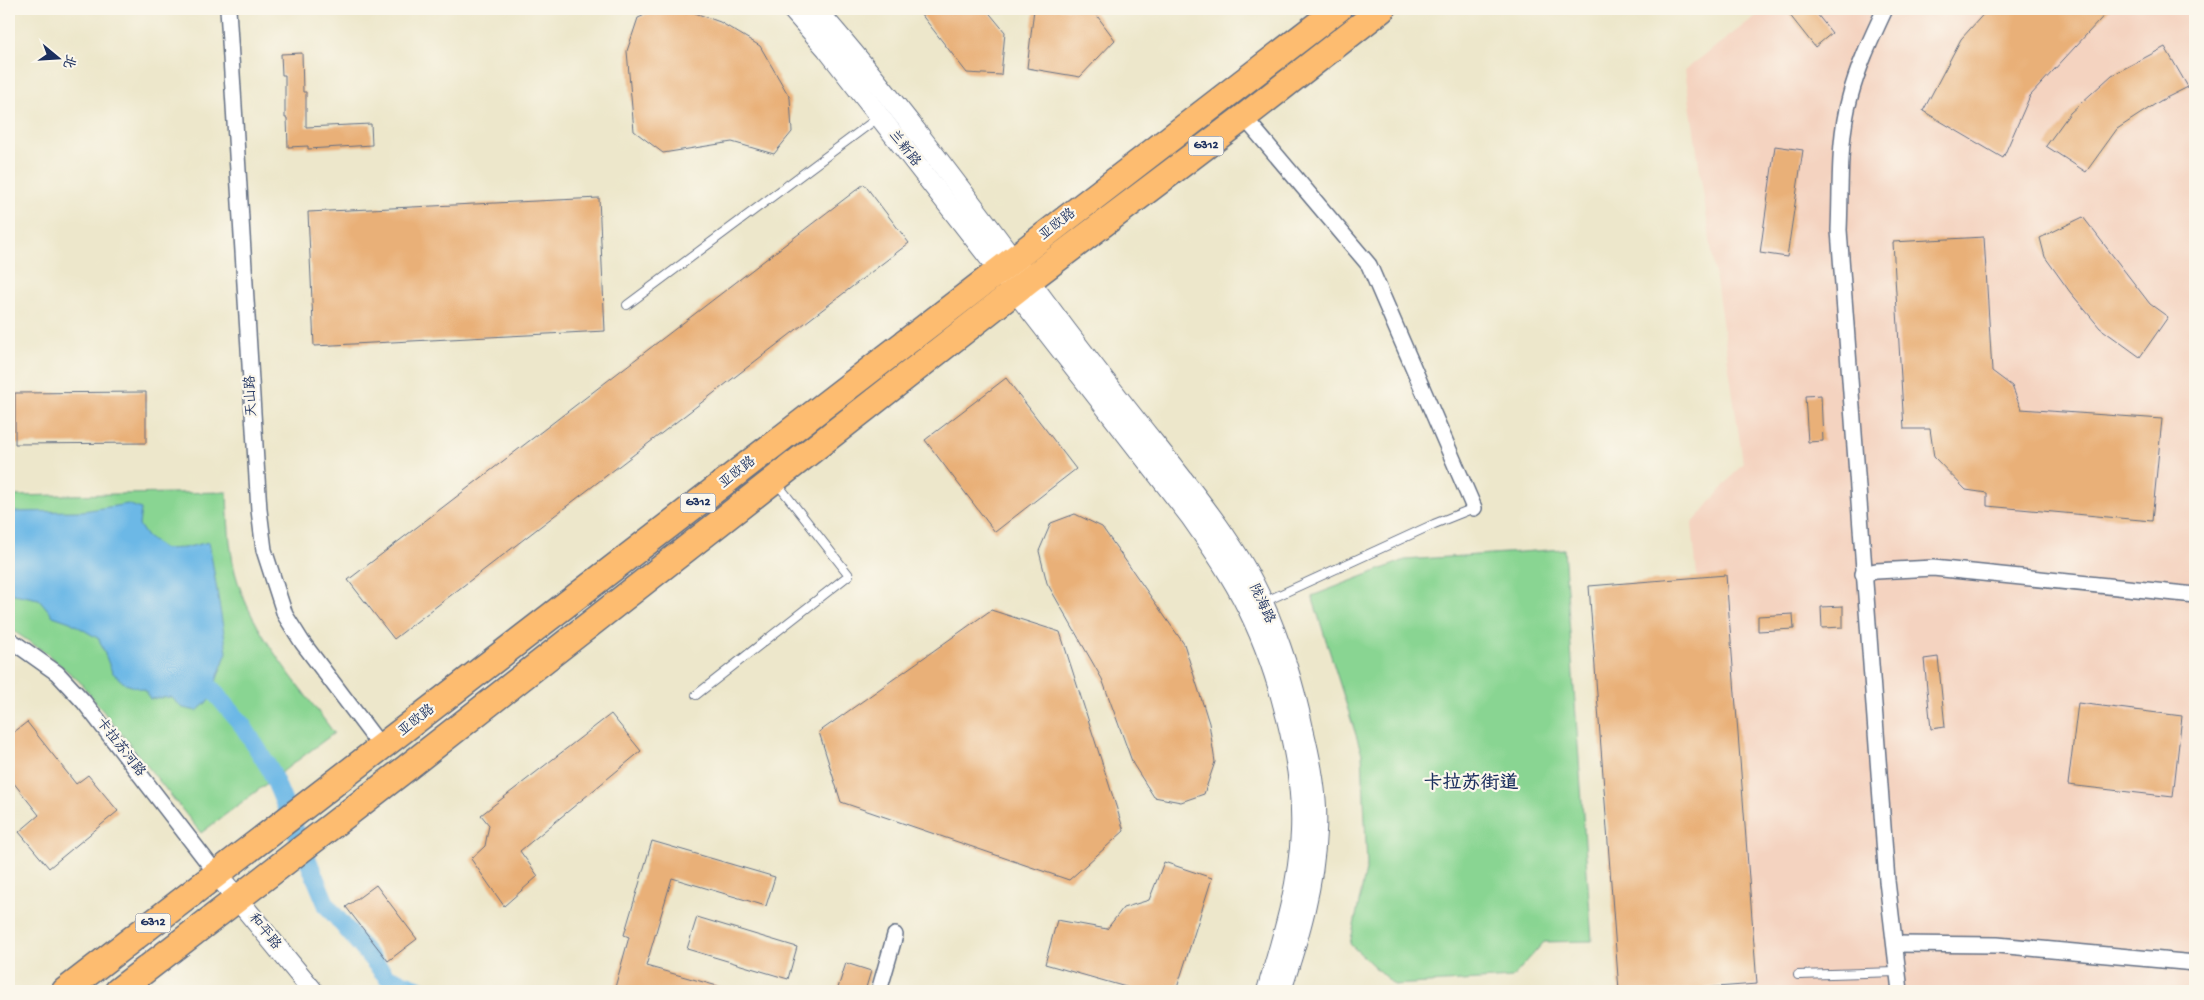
<svg xmlns="http://www.w3.org/2000/svg" width="2204" height="1000" font-family="'Gochi Hand','LXGW WenKai TC',sans-serif">
	<style>
		.built { fill: #f4d3c0 }
		.green { fill: #89d592; stroke: #528278 }
		.water { fill: #6cb8e6; stroke: #4474a2 }
		.lines { fill: none; stroke-linecap: round; stroke-linejoin: round }
		.canal { stroke: #6cb8e6; stroke-width: 18 }
		.building { fill: #e9b078 }
		.service-casing { stroke: #646f84; stroke-width: 10 }
		.minor-casing { stroke: #646f84; stroke-width: 18 }
		.tertiary-casing { stroke: #646f84; stroke-width: 22 }
		.trunk-casing { stroke: #646f84; stroke-width: 29 }
		.service { stroke: #fff; stroke-width: 8 }
		.minor { stroke: #fff; stroke-width: 15 }
		.tertiary { stroke: #fff; stroke-width: 20 }
		.trunk { stroke: #fdbc6f; stroke-width: 26 }
		.labels { text-anchor: middle; dominant-baseline: central; stroke-width: 4.5; stroke-linejoin: round; paint-order: stroke }
		.shield { fill: #fbf7ec; stroke: #5e6b89; stroke-width: 1 }
		.shield-label { font-size: 12px; font-weight: bold; fill: #1b2f5e }
		.street-label { font-size: 14px; fill: #1b2f5e; stroke: #fbf7ec }
		.district-label { font-size: 19px; font-weight: bold; fill: #1b2f5e; stroke: #fbf7ec }
	</style>
	<rect width="100%" height="100%" fill="#fbf7ec"/>
	<filter id="ink" filterUnits="userSpaceOnUse"><feTurbulence type="fractalNoise" baseFrequency=".02" numOctaves="2"/><feDisplacementMap in="SourceGraphic" scale="10" xChannelSelector="R" yChannelSelector="G"/><feConvolveMatrix kernelMatrix="1 2 1 2 8 2 1 2 1" color-interpolation-filters="sRGB"/></filter>
	<filter id="wash" filterUnits="userSpaceOnUse"><feTurbulence type="fractalNoise" baseFrequency=".0096" numOctaves="4" result="noise"/><feDisplacementMap in="SourceGraphic" scale="20" xChannelSelector="R" yChannelSelector="G"/><feGaussianBlur stdDeviation="1.12" result="paint"/><feColorMatrix in="noise" values="0 0 0 0 0 0 0 0 0 0 0 0 0 0 0 0 0 1.4 0 .05"/><feComposite in="paint" operator="in"/></filter>
	<g filter="url(#wash)">
		<rect width="100%" height="100%" fill="#ede7cb"/>
		<path class="built" d="M 1765,9 L 2195,9 L 2195,991 L 1737,991 L 1692,524 L 1743,463 L 1685,70 Z"/>
		<g class="green">
			<path d="M 227,492 C 228,519 229,546 235,572 C 251,633 298,683 334,733 L 201,833 L 79,681 L 46,653 L 9,628 L 9,496 Z"/>
			<path d="M 1564,549 L 1592,941 L 1544,942 L 1512,978 L 1394,985 L 1350,944 L 1367,865 L 1362,754 L 1312,596 L 1405,560 Z"/>
		</g>
		<path class="water" d="M 128,504 L 141,509 L 139,525 L 147,537 L 165,549 L 184,548 L 209,542 L 227,652 L 209,700 L 197,711 L 183,708 L 171,697 L 150,699 L 145,690 L 125,684 L 112,672 L 99,639 L 70,622 L 53,616 L 39,599 L 9,593 L 9,512 L 83,511 Z"/>
		<g class="lines">
			<path class="canal" d="M 196,673 L 211,688 L 243,726 L 270,769 L 327,906 L 387,977 L 425,991"/>
		</g>
		<g id="blocks">
			<g class="building">
				<path d="M 659,9 L 684,9 L 720,22 L 760,46 L 790,98 L 792,132 L 774,154 L 732,142 L 663,153 L 634,131 L 627,51 L 638,18 Z"/>
				<path d="M 917,9 L 986,9 L 1005,32 L 1001,75 L 967,73 Z"/>
				<path d="M 1034,9 L 1092,9 L 1115,40 L 1080,77 L 1027,68 Z"/>
				<path d="M 1785,9 L 1813,9 L 1832,33 L 1815,47 Z"/>
				<path d="M 1988,9 L 2110,9 L 2030,96 L 2003,158 L 1923,111 L 1961,39 Z"/>
				<path d="M 2165,47 L 2188,87 L 2160,101 L 2117,129 L 2086,172 L 2046,146 L 2070,113 L 2112,75 Z"/>
				<path d="M 302,53 L 303,92 L 306,92 L 306,127 L 371,124 L 372,145 L 308,149 L 308,146 L 288,147 L 287,118 L 285,118 L 285,75 L 282,75 L 281,54 Z"/>
				<path d="M 1775,146 L 1803,150 L 1787,257 L 1760,253 Z"/>
				<path d="M 864,184 L 909,243 L 394,639 L 348,580 Z"/>
				<path d="M 599,198 L 605,331 L 314,346 L 308,212 Z"/>
				<path d="M 2083,217 L 2150,304 L 2168,317 L 2140,357 L 2100,328 L 2070,292 L 2045,257 L 2040,238 Z"/>
				<path d="M 1984,237 L 1992,371 L 2012,386 L 2021,409 L 2162,419 L 2152,521 L 1987,506 L 1987,493 L 1966,490 L 1934,457 L 1930,429 L 1904,429 L 1893,242 Z"/>
				<path d="M 1006,378 L 1076,469 L 995,532 L 925,440 Z"/>
				<path d="M 146,392 L 146,443 L 15,444 L 15,393 Z"/>
				<path d="M 1821,395 L 1823,441 L 1808,442 L 1805,396 Z"/>
				<path d="M 1075,514 L 1102,527 L 1184,644 L 1209,723 L 1215,762 L 1204,794 L 1181,802 L 1154,797 L 1133,764 L 1102,679 L 1047,583 L 1039,551 L 1051,523 Z"/>
				<path d="M 1726,575 L 1757,984 L 1662,991 L 1619,991 L 1589,586 Z"/>
				<path d="M 1843,606 L 1843,627 L 1822,628 L 1821,607 Z"/>
				<path d="M 991,610 L 1060,632 L 1124,831 L 1069,880 L 841,802 L 819,732 Z"/>
				<path d="M 1793,614 L 1794,629 L 1758,631 L 1758,616 Z"/>
				<path d="M 1938,657 L 1945,727 L 1931,729 L 1924,659 Z"/>
				<path d="M 2078,703 L 2182,716 L 2173,797 L 2068,785 Z"/>
				<path d="M 611,714 L 641,751 L 520,851 L 538,876 L 504,906 L 471,859 L 485,846 L 489,825 L 481,815 Z"/>
				<path d="M 27,722 L 76,784 L 88,775 L 118,811 L 49,868 L 19,832 L 39,815 L 9,777 L 9,736 Z"/>
				<path d="M 652,841 L 775,877 L 766,906 L 672,878 L 646,966 L 721,987 L 721,991 L 614,991 L 629,937 L 624,935 Z"/>
				<path d="M 1164,862 L 1212,878 L 1176,991 L 1140,991 L 1045,964 L 1057,920 L 1107,929 L 1123,908 L 1149,900 Z"/>
				<path d="M 376,885 L 417,939 L 388,961 L 346,907 Z"/>
				<path d="M 697,917 L 797,947 L 788,979 L 687,949 Z"/>
				<path d="M 846,963 L 871,971 L 865,991 L 837,991 Z"/>
			</g>
		</g>
	</g>
	<g filter="url(#ink)">
		<use href="#blocks" fill-opacity="0" stroke="#646f84" stroke-width="1"/>
		<g class="lines">
			<defs>
				<g id="service">
					<path d="M 627,305 L 879,117"/>
					<path d="M 1264,602 L 1434,524 L 1474,508"/>
					<path d="M 696,695 L 849,575 L 776,482"/>
					<path d="M 1798,975 L 1897,972"/>
				</g>
				<g id="minor">
					<path d="M 228,9 L 259,510 L 264,550 L 285,615 L 302,642 L 382,748"/>
					<path d="M 1885,9 C 1872,37 1858,66 1850,97 C 1838,140 1841,186 1839,230 L 1887,881 L 1900,991"/>
					<path d="M 1244,117 L 1369,265 L 1474,508"/>
					<path d="M 1863,574 L 1876,571 L 1933,568 L 2195,595"/>
					<path d="M 9,639 L 57,673 L 84,702 L 216,873"/>
					<path d="M 1895,944 L 1997,945 L 2195,963"/>
					<path d="M 879,991 L 895,935"/>
				</g>
				<g id="tertiary">
					<path d="M 792,9 L 827,49 L 1190,516 C 1211,546 1232,576 1248,609 C 1278,670 1304,765 1301,832 C 1299,887 1282,939 1267,991"/>
					<path d="M 816,9 C 905,111 985,222 1066,330 C 1095,368 1124,406 1154,443 C 1193,492 1238,546 1263,603 C 1281,643 1294,686 1303,729 C 1311,762 1318,797 1316,831 C 1314,885 1299,936 1282,987"/>
					<path d="M 216,873 L 313,991"/>
				</g>
				<g id="trunk">
					<path d="M 65,991 L 1338,9"/>
					<path d="M 118,991 L 404,770 L 1029,280 L 1244,117 L 1382,9"/>
				</g>
			</defs>
			<use href="#service" class="service-casing"/>
			<use href="#minor" class="minor-casing"/>
			<use href="#tertiary" class="tertiary-casing"/>
			<use href="#trunk" class="trunk-casing"/>
			<use href="#service" class="service"/>
			<use href="#minor" class="minor"/>
			<use href="#tertiary" class="tertiary"/>
			<use href="#trunk" class="trunk"/>
		</g>
	</g>
	<g class="labels">
		<g class="shield">
			<rect x="1188.5" y="136.5" width="35" height="19" rx="4"/>
			<rect x="680.5" y="493.5" width="35" height="19" rx="4"/>
			<rect x="135.5" y="913.5" width="35" height="19" rx="4"/>
		</g>
		<g class="shield-label">
			<text x="1206" y="146">G312</text>
			<text x="698" y="503">G312</text>
			<text x="153" y="923">G312</text>
		</g>
		<g class="street-label">
			<text transform="translate(904 149) rotate(52)">兰新路</text>
			<text transform="translate(1058 225) rotate(-38)">亚欧路</text>
			<text transform="translate(252 396) rotate(-93)">天山路</text>
			<text transform="translate(738 473) rotate(-38)">亚欧路</text>
			<text transform="translate(1261 604) rotate(65)">陇海路</text>
			<text transform="translate(417 721) rotate(-38)">亚欧路</text>
			<text transform="translate(120 748) rotate(52)">卡拉苏河路</text>
			<text transform="translate(264 932) rotate(51)">和平路</text>
		</g>
		<g class="district-label">
			<text x="1471" y="784">卡拉苏街道</text>
		</g>
	</g>
	<rect width="2204" height="1000" fill="none" stroke="#fbf7ec" stroke-width="30"/>
	<g transform="translate(58 58) rotate(108)" stroke="#fbf7ec" stroke-width="4" paint-order="stroke">
	<path d="M0-4L9 19L0 12L-9 19Z" fill="#1b2f5e"/>
	<text y="-8" font-size="14" font-weight="bold" text-anchor="middle" fill="#1b2f5e">北</text>
	</g>
</svg>
